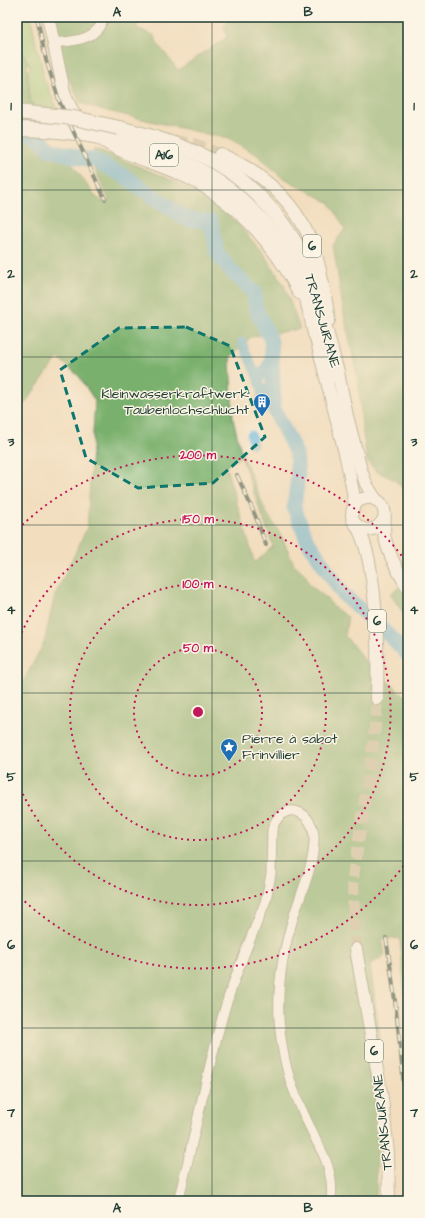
<svg xmlns="http://www.w3.org/2000/svg" width="425" height="1218" font-family="'Architects Daughter',sans-serif">
	<style>
		.green { fill: #99cd7e; stroke: #5c8559 }
		.forest { fill: #7ab06d; stroke: #4c7650; fill-rule: evenodd }
		.lines { fill: none; stroke-linecap: round; stroke-linejoin: round }
		.canal { stroke: #5bb0d7; stroke-width: 9 }
		.river { stroke: #5bb0d7; stroke-width: 15 }
		.primary-tunnel { stroke: #c8bea3; stroke-width: 12; stroke-dasharray: 12 6; stroke-linecap: butt }
		.tertiary-casing { stroke: #888e7a; stroke-width: 11 }
		.primary-casing { stroke: #888e7a; stroke-width: 14 }
		.motorway-casing { stroke: #888e7a; stroke-width: 16 }
		.tertiary { stroke: #fff; stroke-width: 9 }
		.primary { stroke: #fff; stroke-width: 12 }
		.motorway { stroke: #fff; stroke-width: 14 }
		.rail-casing { stroke: #1f3d34; stroke-width: 4 }
		.rail { stroke: #fcf5e5; stroke-width: 2.5; stroke-dasharray: 8; stroke-linecap: butt }
		.motorway-bridge-casing { stroke: #888e7a; stroke-width: 16; stroke-linecap: butt }
		.motorway-bridge { stroke: #fff; stroke-width: 14 }
		.marked { fill: none; stroke: #0f766e; stroke-width: 3; stroke-dasharray: 8 5; stroke-linejoin: round }
		.grid { fill: none; stroke: #1f3d34; stroke-width: 1; stroke-opacity: 0.55 }
		.ring { fill: none; stroke: #c2185b; stroke-width: 2; stroke-dasharray: 2 4 }
		.labels { text-anchor: middle; dominant-baseline: central; stroke-width: 3; stroke-linejoin: round; paint-order: stroke }
		.shield { fill: #fcf5e5; stroke: #617469; stroke-width: 1 }
		.shield-label { font-size: 13px; font-weight: bold; fill: #1f3d34 }
		.street-label { font-size: 14px; fill: #1f3d34; stroke: #fcf5e5 }
		.poi-label { font-size: 14px; fill: #1f3d34; stroke: #fcf5e5; text-anchor: end }
		.centre { fill: #c2185b; stroke: #fcf5e5; stroke-width: 2 }
		.ring-label { font-size: 12px; text-anchor: middle; font-weight: bold; fill: #c2185b; stroke: #fcf5e5; stroke-width: 3; stroke-linejoin: round; paint-order: stroke }
		.neatline { fill: none; stroke: #1f3d34; stroke-width: 1.5 }
		.grid-label { font-size: 13px; text-anchor: middle; font-weight: bold; fill: #1f3d34 }
	</style>
	<rect width="100%" height="100%" fill="#fcf5e5"/>
	<filter id="ink" filterUnits="userSpaceOnUse"><feTurbulence type="fractalNoise" baseFrequency=".025" numOctaves="2"/><feDisplacementMap in="SourceGraphic" scale="8" xChannelSelector="R" yChannelSelector="G"/><feConvolveMatrix kernelMatrix="1 2 1 2 8 2 1 2 1" color-interpolation-filters="sRGB"/></filter>
	<filter id="wash" filterUnits="userSpaceOnUse"><feTurbulence type="fractalNoise" baseFrequency=".012" numOctaves="4" result="noise"/><feDisplacementMap in="SourceGraphic" scale="16" xChannelSelector="R" yChannelSelector="G"/><feGaussianBlur stdDeviation="0.9" result="paint"/><feColorMatrix in="noise" values="0 0 0 0 0 0 0 0 0 0 0 0 0 0 0 0 0 1.4 0 .05"/><feComposite in="paint" operator="in"/></filter>
	<g filter="url(#wash)">
		<rect width="100%" height="100%" fill="#f2debf"/>
		<path class="green" d="M 17,17 L 31,17 L 36,45 L 41,61 L 44,81 L 47,84 L 56,108 L 33,105 L 30,100 L 28,72 C 29,70 31,69 30,66 C 29,62 25,59 24,55 C 17,44 17,30 17,17 Z"/>
		<g class="forest">
			<path d="M 48,17 L 144,17 L 144,21 L 137,22 L 137,28 L 155,36 L 157,43 L 178,70 L 227,37 L 224,27 L 231,17 L 408,17 L 408,512 L 406,492 L 395,480 L 376,471 L 367,461 L 362,427 L 358,380 L 344,314 L 333,245 L 345,229 L 330,203 L 280,176 L 256,154 L 228,139 L 107,111 L 80,103 L 53,43 Z"/>
			<path d="M 17,31 C 19,41 21,55 28,62 L 27,67 L 30,100 L 45,134 L 71,162 L 94,195 L 103,202 L 109,200 L 93,165 L 94,148 L 174,181 L 212,202 L 237,223 L 263,253 L 284,285 L 300,329 L 251,337 L 230,358 L 233,419 L 241,451 L 265,510 L 281,535 L 294,564 L 306,575 L 309,584 L 326,598 L 336,609 L 348,617 L 345,636 L 367,663 L 408,699 L 408,1034 L 400,938 L 382,939 L 385,955 L 370,965 L 380,1038 L 376,1201 L 17,1201 L 17,698 L 19,689 L 44,643 L 55,595 L 87,528 L 95,401 L 79,376 L 58,358 L 17,414 ZM 241,456 L 273,546 L 255,563 L 226,467 Z"/>
			<path d="M 408,581 L 408,620 L 390,594 Z"/>
		</g>
		<g class="lines">
			<g class="canal">
				<path d="M 242,342 L 262,389 L 274,409"/>
				<path d="M 259,381 L 262,372 L 272,357"/>
				<path d="M 261,409 L 262,389"/>
				<path d="M 251,435 L 253,444"/>
			</g>
			<path class="river" d="M 19,128 L 40,138 L 49,149 L 81,158 L 94,160 L 124,176 L 186,219 L 211,222 L 217,253 L 232,272 L 254,292 L 256,309 L 271,340 L 274,409 L 296,453 L 298,475 L 294,508 L 307,540 L 343,594 L 396,642 L 408,655"/>
		</g>
	</g>
	<g filter="url(#ink)">
		<g class="lines">
			<g class="primary-tunnel">
				<path d="M 175,141 L 194,144 L 220,154"/>
				<path d="M 356,949 L 354,926 L 353,877 L 371,761 L 375,727 L 377,699"/>
			</g>
			<defs>
				<g id="tertiary">
					<path d="M 53,43 C 74,41 97,41 104,17"/>
					<path d="M 178,1201 C 195,1137 206,1072 225,1008 C 236,971 252,936 266,900 L 271,874 L 272,830 C 281,798 316,809 314,842 C 313,866 303,889 295,912 C 284,946 277,983 279,1019 C 281,1045 286,1072 296,1096 C 302,1111 309,1125 316,1140 C 321,1150 327,1160 329,1171 C 332,1181 332,1191 331,1201"/>
				</g>
				<g id="primary">
					<path d="M 48,17 L 65,96 L 73,112 L 82,123"/>
					<path d="M 102,140 C 126,156 154,162 180,174 C 233,198 274,242 299,293"/>
					<path d="M 220,154 C 263,173 298,203 314,249 C 322,272 325,296 329,320"/>
					<path d="M 312,325 L 315,334 L 346,457 L 353,492 L 354,505"/>
					<path d="M 337,368 L 347,416 L 361,470 L 366,484 L 376,500"/>
					<path d="M 384,518 C 376,539 346,529 353,509 C 357,496 375,494 382,505 C 388,514 382,528 385,538 C 389,556 399,573 408,588"/>
					<path d="M 357,526 C 366,543 369,560 372,579 C 378,619 378,659 377,699"/>
					<path d="M 356,949 L 382,1098 L 388,1153 L 389,1201"/>
				</g>
				<g id="motorway">
					<path d="M 119,128 C 152,136 186,146 216,163 C 255,185 287,223 306,263 C 313,280 317,298 322,315 C 327,336 333,356 338,377"/>
					<path d="M 17,129 C 66,129 116,138 162,154 C 176,159 189,164 201,171 C 244,195 282,236 301,282 C 308,298 311,316 315,334"/>
				</g>
			</defs>
			<use href="#tertiary" class="tertiary-casing"/>
			<use href="#primary" class="primary-casing"/>
			<use href="#motorway" class="motorway-casing"/>
			<use href="#tertiary" class="tertiary"/>
			<use href="#primary" class="primary"/>
			<use href="#motorway" class="motorway"/>
			<defs>
				<g id="rail">
					<path d="M 37,17 L 46,60 L 60,103 L 105,199"/>
					<path d="M 237,475 L 255,515 L 266,545"/>
					<path d="M 386,938 C 397,1004 403,1070 408,1137"/>
				</g>
			</defs>
			<use href="#rail" class="rail-casing"/>
			<use href="#rail" class="rail"/>
			<defs>
				<path id="motorway-bridge" d="M 17,112 L 74,118 L 119,128"/>
			</defs>
			<use href="#motorway-bridge" class="motorway-bridge-casing"/>
			<use href="#motorway-bridge" class="motorway-bridge"/>
		</g>
	</g>
	<path d="M0 0H425V1218H0ZM 186,327 L 230,346 L 265,437 L 213,483 L 138,488 L 86,458 L 60,370 L 119,328 Z" fill="#f2debf" fill-opacity=".55" fill-rule="evenodd"/>
	<path class="marked" d="M 186,327 L 230,346 L 265,437 L 213,483 L 138,488 L 86,458 L 60,370 L 119,328 Z"/>
	<path class="grid" d="M 212,17 L 212,1201M 17,190 L 408,190M 17,357 L 408,357M 17,525 L 408,525M 17,693 L 408,693M 17,861 L 408,861M 17,1028 L 408,1028"/>
	<g class="ring">
		<circle cx="198" cy="712" r="64"/>
		<circle cx="198" cy="712" r="128"/>
		<path d="M17 644A193 193 0 1 1 17 780"/>
		<path d="M407 861A257 257 0 0 1 18 895M18 529A257 257 0 0 1 407 563"/>
	</g>
	<defs>
		<symbol id="building-pin" viewBox="-11 -11 22 30"><path d="M0 17L-7.5 6A9.5 9.5 0 1 1 7.5 6Z" fill="#1f6fb2" stroke="#fcf5e5"/><path d="M-4-6H4V6H1V3H-1V6H-4ZM-2.5-4.3h1.7v1.8h-1.7ZM.8-4.3h1.7v1.8H.8ZM-2.5-1h1.7V.8h-1.7ZM.8-1h1.7V.8H.8Z" fill="#fff"/></symbol>
		<symbol id="sight-pin" viewBox="-11 -11 22 30"><path d="M0 17L-7.5 6A9.5 9.5 0 1 1 7.5 6Z" fill="#1f6fb2" stroke="#fcf5e5"/><path d="M0-6L1.8-2.2L6-1.7L2.9 1.2L3.7 5.4L0 3.3L-3.7 5.4L-2.9 1.2L-6-1.7L-1.8-2.2Z" fill="#fff"/></symbol>
	</defs>
	<g fill-rule="evenodd">
		<use href="#building-pin" x="252" y="392" width="20" height="27"/>
		<use href="#sight-pin" x="219" y="737" width="20" height="27"/>
	</g>
	<g class="labels">
		<g class="shield">
			<rect x="150" y="144" width="28" height="22" rx="3"/>
			<rect x="303" y="235" width="18" height="22" rx="3"/>
			<rect x="368" y="610" width="18" height="22" rx="3"/>
			<rect x="365" y="1040" width="18" height="22" rx="3"/>
		</g>
		<g class="shield-label">
			<text x="164" y="155">A16</text>
			<text x="312" y="246">6</text>
			<text x="377" y="621">6</text>
			<text x="374" y="1051">6</text>
		</g>
		<g class="street-label">
			<text transform="translate(322 321) rotate(74)">TRANSJURANE</text>
			<text transform="translate(383 1122) rotate(-96)">TRANSJURANE</text>
		</g>
		<g class="poi-label">
			<text x="249" y="394">Kleinwasserkraftwerk<tspan x="249" dy="16">Taubenlochschlucht</tspan></text>
			<text x="242" y="739" text-anchor="start">Pierre à sabot<tspan x="242" dy="16">Frinvillier</tspan></text>
		</g>
	</g>
	<circle cx="198" cy="712" r="6" class="centre"/>
	<g class="ring-label">
		<text x="198" y="459">200 m</text>
		<text x="198" y="523">150 m</text>
		<text x="198" y="588">100 m</text>
		<text x="198" y="652">50 m</text>
	</g>
	<rect width="425" height="1218" fill="none" stroke="#fcf5e5" stroke-width="44"/>
	<rect x="22" y="22" width="381" height="1174" class="neatline"/>
	<g class="grid-label">
		<text x="117" y="16">A</text>
		<text x="308" y="16">B</text>
		<text x="11" y="110">1</text>
		<text x="414" y="110">1</text>
		<text x="11" y="278">2</text>
		<text x="414" y="278">2</text>
		<text x="11" y="446">3</text>
		<text x="414" y="446">3</text>
		<text x="11" y="614">4</text>
		<text x="414" y="614">4</text>
		<text x="11" y="781">5</text>
		<text x="414" y="781">5</text>
		<text x="11" y="949">6</text>
		<text x="414" y="949">6</text>
		<text x="11" y="1117">7</text>
		<text x="414" y="1117">7</text>
		<text x="117" y="1212">A</text>
		<text x="308" y="1212">B</text>
	</g>
</svg>
